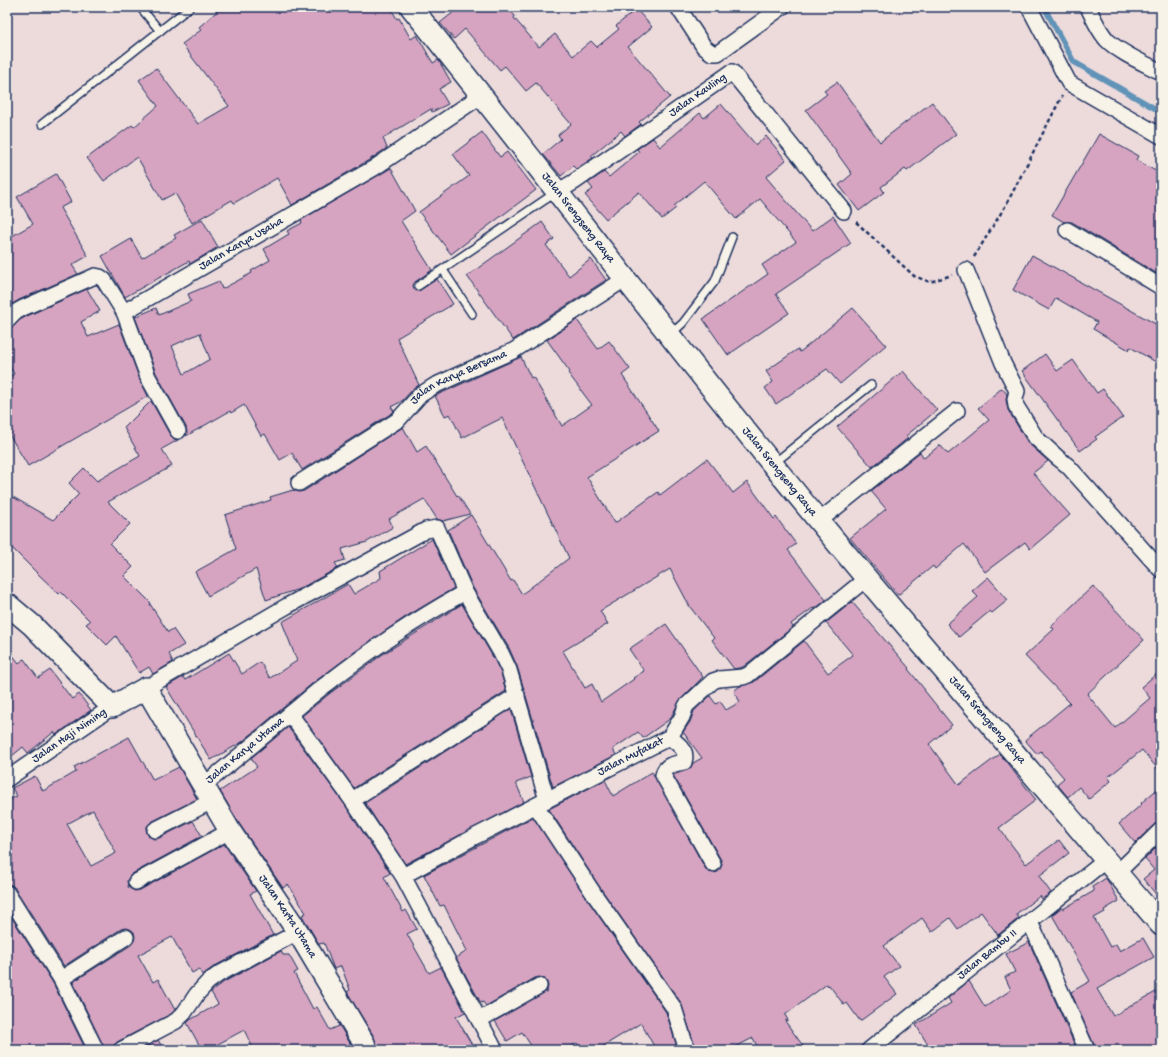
<svg xmlns="http://www.w3.org/2000/svg" width="1168" height="1057" font-family="'Gochi Hand',sans-serif">
	<style>
		.lines { fill: none; stroke-linecap: round; stroke-linejoin: round }
		.stream { stroke: #6193b7; stroke-width: 5.5 }
		.building { fill: #d6a4c0; stroke: #1b2f5e; fill-rule: evenodd }
		.lane-casing { stroke: #1b2f5e; stroke-width: 10 }
		.street-casing { stroke: #1b2f5e; stroke-width: 18 }
		.secondary-casing { stroke: #1b2f5e; stroke-width: 24 }
		.path { stroke: #1b2f5e; stroke-width: 2.5; stroke-dasharray: 4 3; stroke-linecap: butt }
		.lane { stroke: #f7f3e8; stroke-width: 7 }
		.street { stroke: #f7f3e8; stroke-width: 15 }
		.secondary { stroke: #f7f3e8; stroke-width: 21 }
		.labels { text-anchor: middle; dominant-baseline: central; stroke-width: 4; stroke-linejoin: round; paint-order: stroke }
		.street-label { font-size: 12px; fill: #1b2f5e; stroke: #f7f3e8 }
	</style>
	<rect width="100%" height="100%" fill="#eddbdc"/>
	<filter id="ink" filterUnits="userSpaceOnUse"><feTurbulence type="fractalNoise" baseFrequency=".025" numOctaves="2"/><feDisplacementMap in="SourceGraphic" scale="8" xChannelSelector="R" yChannelSelector="G"/><feConvolveMatrix kernelMatrix="1 2 1 2 8 2 1 2 1" color-interpolation-filters="sRGB"/></filter>
	<g filter="url(#ink)">
		<g class="lines">
			<path class="stream" d="M 1044,7 L 1074,62 L 1161,112"/>
		</g>
		<g class="building">
			<path d="M 222,7 L 390,7 L 397,19 L 399,18 L 411,39 L 417,35 L 433,63 L 438,60 L 439,61 L 451,82 L 439,89 L 448,104 L 432,112 L 431,109 L 383,138 L 387,148 L 369,160 L 292,205 L 277,178 L 234,203 L 232,200 L 192,223 L 175,193 L 162,200 L 137,157 L 104,181 L 87,158 L 132,125 L 134,127 L 158,106 L 139,80 L 156,68 L 198,124 L 229,106 L 182,44 L 201,30 L 199,27 Z"/>
			<path d="M 460,7 L 507,7 L 515,16 L 514,18 L 539,47 L 555,34 L 573,56 L 591,41 L 597,47 L 619,29 L 616,26 L 636,9 L 652,27 L 628,47 L 670,97 L 639,122 L 641,124 L 625,136 L 621,131 L 591,156 L 593,158 L 576,169 L 573,166 L 561,176 L 543,154 L 561,139 L 558,135 L 571,124 L 536,83 L 526,91 L 505,66 L 500,70 L 465,29 L 454,39 L 440,23 Z"/>
			<path d="M 837,82 L 880,142 L 932,102 L 956,134 L 907,171 L 905,169 L 881,187 L 884,192 L 859,211 L 839,185 L 852,174 L 806,110 L 827,94 L 824,91 Z"/>
			<path d="M 721,104 L 756,145 L 766,136 L 786,160 L 766,177 L 812,231 L 833,216 L 851,243 L 776,294 L 789,313 L 728,355 L 703,319 L 768,274 L 762,265 L 796,242 L 760,199 L 736,219 L 704,181 L 674,206 L 676,208 L 662,219 L 639,192 L 606,219 L 585,195 L 593,189 L 588,183 L 604,172 L 609,177 L 639,152 L 637,149 L 653,138 L 660,147 L 700,113 L 704,118 Z"/>
			<path d="M 482,132 L 500,157 L 507,152 L 536,190 L 451,254 L 419,212 L 469,176 L 453,154 Z"/>
			<path d="M 1099,134 L 1138,156 L 1136,160 L 1161,174 L 1161,276 L 1072,222 L 1064,222 L 1052,215 Z"/>
			<path d="M 391,168 L 415,211 L 401,221 L 432,270 L 415,282 L 413,286 L 414,288 L 416,291 L 420,290 L 437,279 L 453,304 L 397,338 L 419,385 L 413,389 L 402,401 L 391,407 L 394,411 L 392,413 L 302,470 L 292,453 L 280,460 L 265,434 L 261,436 L 244,405 L 231,413 L 230,411 L 186,436 L 187,432 L 186,427 L 156,373 L 135,317 L 156,308 L 159,315 L 191,301 L 188,294 L 219,281 L 222,289 L 252,273 L 251,271 L 270,260 L 264,249 L 289,234 L 287,231 L 302,223 L 301,220 ZM 200,333 L 210,359 L 184,374 L 172,346 Z"/>
			<path d="M 56,174 L 71,202 L 60,208 L 88,256 L 72,265 L 78,274 L 19,300 L 7,307 L 7,239 L 33,224 L 17,197 Z"/>
			<path d="M 202,219 L 218,247 L 190,264 L 189,261 L 125,297 L 102,256 L 131,239 L 142,258 L 176,238 L 174,235 Z"/>
			<path d="M 542,222 L 554,239 L 546,245 L 569,276 L 591,259 L 606,280 L 513,340 L 467,276 Z"/>
			<path d="M 1032,255 L 1161,327 L 1161,365 L 1130,347 L 1129,350 L 1093,329 L 1097,322 L 1056,298 L 1049,310 L 1013,290 Z"/>
			<path d="M 87,289 L 100,311 L 81,322 L 88,337 L 119,324 L 140,380 L 148,396 L 28,466 L 7,431 L 7,378 L 14,374 L 7,361 L 7,330 L 13,327 L 20,320 L 27,316 Z"/>
			<path d="M 853,308 L 886,345 L 840,384 L 827,369 L 776,404 L 765,388 L 773,382 L 766,371 L 798,349 L 800,352 Z"/>
			<path d="M 577,320 L 598,349 L 609,341 L 630,369 L 622,375 L 659,431 L 587,477 L 615,523 L 658,492 L 660,495 L 707,459 L 733,493 L 747,482 L 774,519 L 776,517 L 796,544 L 788,550 L 826,600 L 815,609 L 813,608 L 791,624 L 793,627 L 743,667 L 734,669 L 712,640 L 714,638 L 690,607 L 670,569 L 600,611 L 608,624 L 563,651 L 585,688 L 592,684 L 601,702 L 634,679 L 633,678 L 644,671 L 629,649 L 666,624 L 703,677 L 680,700 L 670,719 L 643,738 L 638,732 L 613,749 L 616,755 L 553,787 L 517,666 L 509,648 L 473,588 L 448,530 L 471,515 L 511,581 L 513,580 L 522,594 L 569,558 L 502,418 L 462,438 L 450,414 L 445,416 L 435,396 L 521,357 L 531,378 L 533,377 L 562,426 L 592,405 L 568,373 L 570,372 L 547,340 Z"/>
			<path d="M 1045,354 L 1057,371 L 1073,360 L 1097,393 L 1103,389 L 1123,417 L 1095,437 L 1097,439 L 1080,451 L 1022,371 Z"/>
			<path d="M 903,371 L 937,410 L 906,436 L 908,438 L 872,467 L 837,427 Z"/>
			<path d="M 1002,388 L 1007,394 L 1006,400 L 1008,410 L 1028,443 L 1048,461 L 1033,473 L 1070,515 L 1030,549 L 1025,542 L 985,572 L 964,544 L 935,569 L 933,566 L 898,595 L 850,538 L 886,509 L 871,491 L 920,452 L 924,458 L 940,445 L 948,454 L 989,420 L 978,408 Z"/>
			<path d="M 151,401 L 170,435 L 174,439 L 178,440 L 162,449 L 172,466 L 108,502 L 130,524 L 110,544 L 133,567 L 124,576 L 151,603 L 150,604 L 168,632 L 173,629 L 184,645 L 169,654 L 173,662 L 153,674 L 149,667 L 139,673 L 116,636 L 107,645 L 86,624 L 90,621 L 61,592 L 59,594 L 35,571 L 7,543 L 7,506 L 13,497 L 53,520 L 79,494 L 69,483 L 84,468 L 97,481 L 140,456 L 124,428 Z"/>
			<path d="M 403,427 L 417,452 L 426,446 L 457,496 L 458,495 L 470,514 L 443,521 L 437,519 L 424,499 L 389,519 L 393,527 L 367,542 L 342,549 L 345,560 L 335,563 L 338,568 L 299,589 L 266,600 L 256,569 L 208,596 L 195,572 L 236,549 L 225,515 L 271,500 L 270,497 L 293,490 L 299,492 L 304,491 Z"/>
			<path d="M 432,539 L 454,588 L 407,616 L 356,651 L 313,683 L 242,742 L 211,760 L 166,687 L 183,677 L 185,680 L 229,653 L 242,674 L 260,662 L 270,678 L 297,661 L 282,622 L 348,584 L 354,594 L 381,578 L 380,571 Z"/>
			<path d="M 988,577 L 1008,600 L 992,613 L 990,611 L 959,637 L 947,624 L 978,597 L 972,591 Z"/>
			<path d="M 1093,586 L 1144,640 L 1087,694 L 1115,728 L 1150,698 L 1141,687 L 1161,670 L 1161,773 L 1142,750 L 1108,777 L 1111,781 L 1089,799 L 1079,787 L 1068,797 L 1057,784 L 1064,778 L 1041,751 L 1037,754 L 1025,740 L 1070,703 L 1025,656 L 1054,629 L 1051,626 Z"/>
			<path d="M 852,602 L 909,668 L 908,669 L 925,690 L 924,690 L 952,725 L 929,744 L 959,785 L 1000,754 L 1036,800 L 999,828 L 1026,864 L 1059,840 L 1069,853 L 1039,876 L 1051,893 L 1042,899 L 1040,896 L 1016,914 L 1019,918 L 998,935 L 981,912 L 958,929 L 950,918 L 932,932 L 922,918 L 884,946 L 899,966 L 884,977 L 897,994 L 860,1021 L 847,1003 L 844,1005 L 829,985 L 828,986 L 827,984 L 785,1015 L 788,1020 L 785,1021 L 806,1050 L 759,1050 L 753,1038 L 729,1050 L 714,1050 L 712,1045 L 702,1050 L 696,1050 L 681,1003 L 601,889 L 549,809 L 605,780 L 613,796 L 652,772 L 705,868 L 708,872 L 713,873 L 718,872 L 720,869 L 722,864 L 721,860 L 673,775 L 690,769 L 693,763 L 702,758 L 683,732 L 690,722 L 694,711 L 710,696 L 716,704 L 720,701 L 726,710 L 740,702 L 734,691 L 740,686 L 754,682 L 804,641 L 828,673 L 853,655 L 826,623 Z"/>
			<path d="M 462,604 L 493,657 L 501,673 L 506,691 L 354,788 L 302,716 L 329,694 L 383,654 Z"/>
			<path d="M 7,648 L 19,663 L 24,659 L 38,678 L 50,670 L 72,699 L 79,694 L 91,710 L 56,735 L 54,732 L 28,753 L 23,747 L 7,760 Z"/>
			<path d="M 511,709 L 531,777 L 516,783 L 524,802 L 405,864 L 365,803 Z"/>
			<path d="M 288,727 L 345,805 L 390,873 L 384,877 L 403,912 L 406,910 L 417,929 L 407,934 L 429,973 L 441,967 L 465,1012 L 456,1017 L 475,1050 L 378,1050 L 374,1037 L 347,992 L 350,990 L 341,966 L 334,969 L 324,943 L 319,944 L 304,919 L 302,915 L 306,913 L 288,884 L 283,888 L 240,825 L 220,791 L 257,767 L 251,758 Z"/>
			<path d="M 129,737 L 153,780 L 179,767 L 197,799 L 151,822 L 148,825 L 146,829 L 147,834 L 150,837 L 154,839 L 159,838 L 193,821 L 202,836 L 132,874 L 129,877 L 127,881 L 128,887 L 131,889 L 135,891 L 140,890 L 224,844 L 256,891 L 250,894 L 273,935 L 215,966 L 202,975 L 199,969 L 192,973 L 172,937 L 138,955 L 153,982 L 158,979 L 175,1010 L 171,1014 L 117,1042 L 114,1045 L 112,1049 L 105,1050 L 73,982 L 131,945 L 134,941 L 135,937 L 134,932 L 130,929 L 125,928 L 121,929 L 64,966 L 15,888 L 12,885 L 7,884 L 7,801 L 17,796 L 12,788 L 35,776 L 43,791 L 76,772 L 74,767 ZM 93,810 L 116,853 L 91,866 L 67,824 Z"/>
			<path d="M 1161,786 L 1161,821 L 1155,824 L 1135,843 L 1119,824 L 1142,804 L 1141,803 Z"/>
			<path d="M 533,817 L 587,899 L 666,1012 L 678,1050 L 656,1050 L 641,1023 L 597,1050 L 582,1050 L 577,1043 L 565,1050 L 534,1050 L 522,1032 L 507,1041 L 495,1021 L 547,991 L 548,986 L 547,982 L 544,978 L 539,977 L 535,978 L 486,1006 L 483,1002 L 481,1003 L 456,958 L 467,951 L 444,905 L 440,906 L 424,875 Z"/>
			<path d="M 1161,843 L 1161,900 L 1143,879 L 1154,870 L 1145,859 Z"/>
			<path d="M 1106,878 L 1119,901 L 1104,910 L 1105,912 L 1094,918 L 1110,947 L 1116,944 L 1120,951 L 1143,938 L 1154,957 L 1097,989 L 1113,1016 L 1161,989 L 1161,1050 L 1096,1050 L 1071,992 L 1090,981 L 1052,915 L 1062,907 L 1063,909 L 1094,891 L 1092,887 Z"/>
			<path d="M 7,910 L 53,983 L 86,1050 L 7,1050 Z"/>
			<path d="M 1029,942 L 1077,1050 L 931,1050 L 916,1025 L 951,1003 L 948,998 L 969,981 L 985,1007 L 1011,990 L 1005,977 L 1015,972 L 1006,954 Z"/>
			<path d="M 281,951 L 283,955 L 289,955 L 298,971 L 294,973 L 313,1009 L 317,1007 L 330,1030 L 339,1026 L 338,1023 L 354,1050 L 254,1050 L 244,1030 L 207,1050 L 202,1050 L 187,1023 L 190,1020 L 218,1004 L 211,992 L 224,982 Z"/>
			<path d="M 158,1040 L 164,1050 L 140,1050 Z"/>
		</g>
		<g class="lines">
			<defs>
				<g id="lane">
					<path d="M 140,7 L 160,31"/>
					<path d="M 42,124 L 190,7"/>
					<path d="M 443,270 L 472,314"/>
					<path d="M 418,286 L 555,193"/>
					<path d="M 671,334 L 683,323 L 715,281 L 732,237"/>
					<path d="M 773,464 L 871,385"/>
				</g>
				<g id="street">
					<path d="M 678,7 L 704,47 L 712,53 L 718,53 L 782,7"/>
					<path d="M 1029,7 L 1069,83 L 1161,136"/>
					<path d="M 1088,7 C 1093,18 1099,31 1107,40 C 1120,53 1144,63 1161,72"/>
					<path id="s1" d="M 557,192 L 574,182 L 732,72 L 844,211"/>
					<path d="M 1067,230 L 1161,287"/>
					<path d="M 966,270 L 1003,363 L 1017,391 L 1015,399 L 1016,406 L 1036,438 L 1058,458 L 1068,466 L 1161,570"/>
					<path d="M 124,312 L 148,377 L 178,431"/>
					<path id="s2" d="M 7,321 L 14,313 L 23,308 L 95,276 L 100,277 L 104,280 L 124,312 L 374,168 L 482,95"/>
					<path id="s3" d="M 299,483 L 398,420 L 420,395 L 434,386 L 469,370 L 513,351 L 625,279"/>
					<path d="M 819,521 L 957,411"/>
					<path d="M 146,688 L 287,606 L 426,530 L 437,528 L 465,592 L 501,653 L 509,670 L 547,800"/>
					<path d="M 290,714 C 303,704 315,692 328,683 C 371,649 417,619 465,592"/>
					<path d="M 670,737 C 678,745 688,749 684,762 C 675,764 665,764 663,775 L 713,864"/>
					<path id="s4" d="M 7,779 L 112,707"/>
					<path id="s5" d="M 203,786 L 290,714 L 352,800 L 403,876 L 495,1050"/>
					<path d="M 352,800 L 517,695"/>
					<path d="M 536,806 L 594,894 L 674,1008 L 687,1050"/>
					<path d="M 155,830 L 212,801"/>
					<path d="M 1117,873 L 1161,830"/>
					<path id="s6" d="M 403,876 L 476,836 L 670,737 L 682,717 L 686,706 L 713,681 L 719,679 L 743,677 L 748,675 L 867,578"/>
					<path d="M 136,882 L 230,831"/>
					<path d="M 7,893 L 61,979 L 96,1050"/>
					<path d="M 1030,922 L 1087,1050"/>
					<path d="M 61,979 L 126,937"/>
					<path d="M 479,1020 L 539,986"/>
					<path d="M 121,1050 L 176,1021 L 184,1013 L 197,994 L 208,982 L 219,974 L 298,932"/>
					<path id="s7" d="M 869,1050 L 1106,860"/>
				</g>
				<g id="secondary">
					<path id="s8" d="M 411,7 C 548,177 679,352 818,520 C 931,657 1047,790 1161,925"/>
					<path id="s9" d="M 7,604 L 32,625 L 112,707 L 146,688 L 230,831 L 298,932 L 364,1043 L 366,1050"/>
				</g>
			</defs>
			<use href="#lane" class="lane-casing"/>
			<use href="#street" class="street-casing"/>
			<use href="#secondary" class="secondary-casing"/>
			<g class="path">
				<path d="M 856,222 L 914,276 L 930,282 L 952,275"/>
				<path d="M 974,257 L 1006,205 L 1062,96"/>
			</g>
			<use href="#lane" class="lane"/>
			<use href="#street" class="street"/>
			<use href="#secondary" class="secondary"/>
		</g>
	</g>
	<g class="labels">
		<g class="street-label">
			<text stroke="none"><textPath href="#s1" startOffset="171">Jalan Kavling</textPath></text>
			<text stroke="none"><textPath href="#s8" startOffset="269">Jalan Srengseng Raya</textPath></text>
			<text stroke="none"><textPath href="#s2" startOffset="283">Jalan Karya Usaha</textPath></text>
			<text stroke="none"><textPath href="#s3" startOffset="193">Jalan Karya Bersama</textPath></text>
			<text stroke="none"><textPath href="#s8" startOffset="593">Jalan Srengseng Raya</textPath></text>
			<text stroke="none"><textPath href="#s8" startOffset="917">Jalan Srengseng Raya</textPath></text>
			<text stroke="none"><textPath href="#s4" startOffset="76">Jalan Haji Niming</textPath></text>
			<text stroke="none"><textPath href="#s5" startOffset="55">Jalan Karya Utama</textPath></text>
			<text stroke="none"><textPath href="#s6" startOffset="257">Jalan Mufakat</textPath></text>
			<text stroke="none"><textPath href="#s9" startOffset="455">Jalan Karta Utama</textPath></text>
			<text stroke="none"><textPath href="#s7" startOffset="152">Jalan Bambu II</textPath></text>
		</g>
	</g>
	<rect width="1168" height="1057" fill="none" stroke="#f7f3e8" stroke-width="24"/>
	<rect x="12" y="12" width="1144" height="1033" fill="none" stroke="#1b2f5e" stroke-width="1.5" filter="url(#ink)"/>
</svg>
